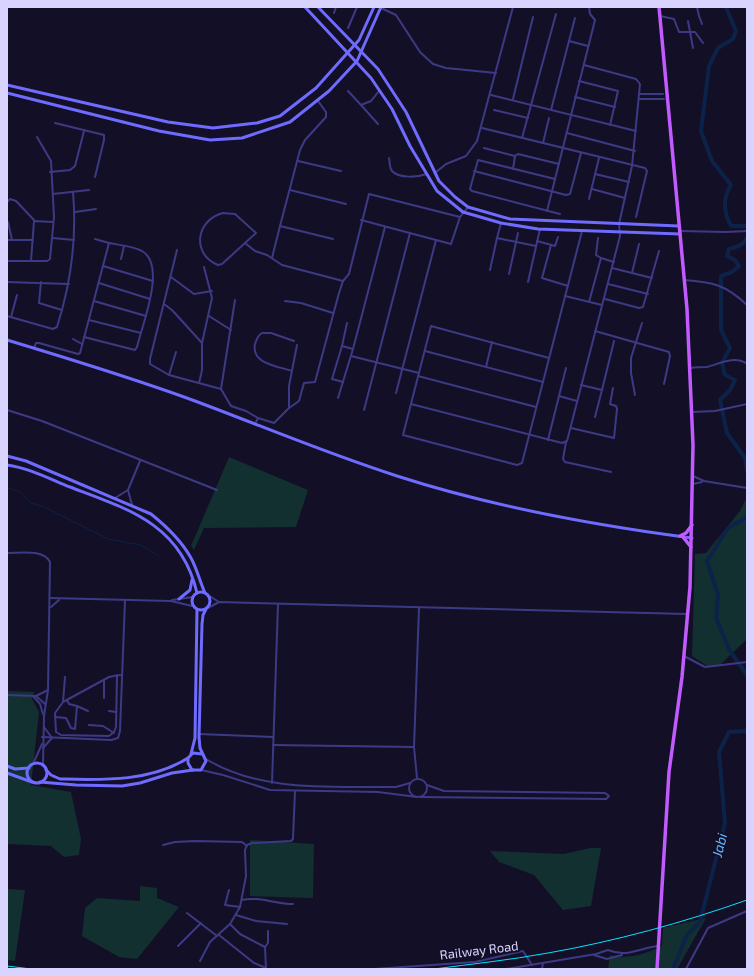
<svg xmlns="http://www.w3.org/2000/svg" width="754" height="976" font-family="'Exo 2',sans-serif">
	<style>
		.green { fill: #12302f }
		.lines { fill: none; stroke-linecap: round; stroke-linejoin: round }
		.stream { stroke: #0c2248; stroke-width: 1 }
		.river { stroke: #0c2248; stroke-width: 4 }
		.street { stroke: #3d3a85; stroke-width: 2 }
		.secondary { stroke: #6f6bff; stroke-width: 3 }
		.primary { stroke: #c25bff; stroke-width: 3.5 }
		.tram { stroke: #00e5ff; stroke-width: 1 }
		.labels { text-anchor: middle; dominant-baseline: central; stroke-width: 4; stroke-linejoin: round; paint-order: stroke }
		.street-label { font-size: 13px; fill: #d9d4ff; stroke: #130f26 }
		.water-label { font-size: 14px; font-style: italic; fill: #62b6ff; stroke: #130f26 }
	</style>
	<rect width="100%" height="100%" fill="#130f26"/>
	<g class="green">
		<path d="M 229,457 L 308,490 L 296,527 L 204,528 L 194,550 L 191,546 Z"/>
		<path d="M 747,497 L 747,639 L 721,664 L 709,667 L 692,656 L 695,554 L 706,553 L 740,511 Z"/>
		<path d="M 7,691 L 34,692 L 32,699 L 39,712 L 31,785 L 71,792 L 81,839 L 79,855 L 64,857 L 51,846 L 7,844 Z"/>
		<path d="M 250,840 L 314,844 L 313,898 L 250,896 Z"/>
		<path d="M 590,848 L 601,848 L 591,906 L 563,910 L 534,875 L 499,862 L 490,851 L 564,854 Z"/>
		<path d="M 140,886 L 157,888 L 157,898 L 179,907 L 137,959 L 119,957 L 82,936 L 85,908 L 97,898 L 140,901 Z"/>
		<path d="M 7,889 L 25,890 L 15,961 L 7,960 Z"/>
		<path d="M 706,918 L 677,969 L 608,969 L 610,955 C 628,960 645,954 662,946 L 663,928 Z"/>
	</g>
	<g class="lines">
		<path class="stream" d="M 7,488 L 21,492 L 31,503 L 44,507 L 108,539 L 141,545 L 159,556"/>
		<g class="river">
			<path d="M 726,7 L 736,31 L 733,39 L 718,48 L 709,66 L 701,131 L 712,161 L 731,185 C 722,199 724,213 731,226 L 747,226"/>
			<path d="M 747,237 C 745,245 736,247 729,249 L 727,256 L 735,260 L 739,266 L 732,272 L 721,276 L 721,330 L 730,348 L 722,363 L 725,375 L 735,380 L 730,390 L 720,400 L 727,433 L 745,458 L 747,471"/>
			<path d="M 747,517 L 728,528 L 707,561 L 718,595 L 716,618 L 730,651 L 747,675"/>
			<path d="M 673,969 L 687,935 L 700,922 L 725,823 L 719,752 L 729,732 L 745,731 L 747,733"/>
		</g>
		<g class="street">
			<path d="M 697,7 L 699,16 L 702,24"/>
			<path d="M 381,8 L 396,15 L 420,52 L 433,64 L 446,68 L 496,73"/>
			<path d="M 334,13 L 336,7"/>
			<path d="M 660,16 L 674,19 L 679,32 L 695,32 L 703,43"/>
			<path d="M 688,21 L 693,48"/>
			<path d="M 348,28 L 357,7"/>
			<path d="M 569,41 L 588,46"/>
			<path d="M 579,81 L 618,91 L 610,125"/>
			<path d="M 348,91 L 361,105 L 371,101 L 379,91"/>
			<path d="M 639,94 L 663,94"/>
			<path d="M 491,95 L 636,131"/>
			<path d="M 575,97 L 615,107"/>
			<path d="M 513,99 L 533,17"/>
			<path d="M 639,99 L 664,99"/>
			<path d="M 318,101 L 326,112 L 326,117 L 305,140 L 300,150 L 280,226 L 333,239"/>
			<path d="M 361,105 L 378,124"/>
			<path d="M 494,110 L 528,118"/>
			<path d="M 551,110 L 575,18"/>
			<path d="M 55,123 L 104,135 L 104,140 L 95,177"/>
			<path d="M 482,128 L 645,168 L 647,171 L 636,217"/>
			<path d="M 567,133 L 635,151"/>
			<path d="M 522,138 L 556,14"/>
			<path d="M 543,143 L 549,118"/>
			<path d="M 484,148 L 515,156"/>
			<path d="M 389,158 C 390,162 389,167 392,171 C 399,179 418,177 427,174"/>
			<path d="M 298,161 L 341,171"/>
			<path d="M 513,169 L 515,156 L 518,154 L 559,164"/>
			<path d="M 474,171 L 566,195 L 570,194 L 581,153"/>
			<path d="M 50,172 L 70,170 L 75,166 L 84,131"/>
			<path d="M 435,173 L 446,164 L 466,156 L 477,141 L 513,7"/>
			<path d="M 595,174 L 629,182"/>
			<path d="M 555,179 L 478,160 L 470,189 L 472,191 L 560,214"/>
			<path d="M 592,189 L 625,198"/>
			<path d="M 290,190 L 346,204"/>
			<path d="M 53,194 L 89,190"/>
			<path d="M 589,199 L 599,158"/>
			<path d="M 7,202 L 10,199 L 16,201 L 34,220"/>
			<path d="M 547,211 L 595,20 L 590,14 L 589,7"/>
			<path d="M 75,212 L 96,209"/>
			<path d="M 223,213 L 235,214 L 256,233 L 222,264 L 218,265 C 191,254 196,220 223,213 Z"/>
			<path d="M 361,220 L 451,244 L 460,217 L 468,207"/>
			<path d="M 8,222 L 12,240"/>
			<path d="M 501,223 L 497,238 L 536,246"/>
			<path d="M 680,231 L 726,232 L 747,231"/>
			<path d="M 53,238 L 74,240"/>
			<path d="M 598,238 L 596,255 L 601,258 L 614,262"/>
			<path d="M 7,240 L 33,240"/>
			<path d="M 537,241 L 555,246 L 558,237"/>
			<path d="M 245,243 L 255,251 L 267,255 L 282,265 L 343,281"/>
			<path d="M 551,245 L 542,278 L 568,286"/>
			<path d="M 177,250 L 150,359 L 150,364 L 169,375 L 221,389 L 231,406 L 246,411 L 258,418 L 255,424"/>
			<path d="M 272,258 L 280,226"/>
			<path d="M 121,259 L 124,246"/>
			<path d="M 7,261 L 47,261 L 50,259 L 54,217 L 51,161 L 37,137"/>
			<path d="M 31,261 L 34,221 L 53,222"/>
			<path d="M 103,266 L 153,281"/>
			<path d="M 612,268 L 652,278"/>
			<path d="M 490,270 L 497,238"/>
			<path d="M 632,273 L 639,244"/>
			<path d="M 509,274 L 518,233"/>
			<path d="M 171,277 L 194,294 L 212,291"/>
			<path d="M 684,280 C 713,282 726,285 747,305"/>
			<path d="M 7,282 L 69,284"/>
			<path d="M 41,282 L 39,303 L 62,310"/>
			<path d="M 528,282 L 540,229"/>
			<path d="M 99,283 L 150,299"/>
			<path d="M 608,284 L 648,294"/>
			<path d="M 565,296 L 602,305"/>
			<path d="M 605,299 L 639,308 L 643,307 L 659,251"/>
			<path d="M 94,301 L 146,316"/>
			<path d="M 285,301 L 301,303 L 333,313"/>
			<path d="M 589,302 L 601,258"/>
			<path d="M 164,304 L 172,310 L 202,343 L 202,370 L 199,383"/>
			<path d="M 7,316 L 53,329 L 57,327 C 71,283 77,238 73,192"/>
			<path d="M 209,316 L 231,330"/>
			<path d="M 11,317 L 17,295"/>
			<path d="M 89,320 L 141,333"/>
			<path d="M 347,323 L 342,346 L 353,349"/>
			<path d="M 595,331 L 669,352 L 670,356 L 664,384"/>
			<path d="M 84,337 L 135,350 L 137,347 C 142,325 167,265 142,251 C 132,246 119,245 109,243"/>
			<path d="M 73,339 L 82,344"/>
			<path d="M 202,343 L 212,298 L 204,267"/>
			<path d="M 342,346 L 332,379 L 343,382"/>
			<path d="M 34,348 L 36,343 L 39,343 L 78,354 L 80,353 L 109,243 L 95,239"/>
			<path d="M 425,351 L 543,382"/>
			<path d="M 351,356 L 419,373"/>
			<path d="M 549,358 L 431,326 L 403,435 L 517,465 L 522,463 L 582,231"/>
			<path d="M 486,367 L 492,342"/>
			<path d="M 691,368 C 696,367 702,367 707,367 C 719,364 735,355 747,364"/>
			<path d="M 292,371 C 277,366 251,364 255,344 C 257,339 257,336 262,333 L 271,333 L 294,341"/>
			<path d="M 169,375 L 176,352"/>
			<path d="M 418,376 L 536,407"/>
			<path d="M 581,385 L 602,390 L 614,341"/>
			<path d="M 221,389 L 235,300"/>
			<path d="M 396,393 L 436,240"/>
			<path d="M 635,395 L 631,373 L 631,358 L 642,323"/>
			<path d="M 559,396 L 577,401"/>
			<path d="M 338,398 L 353,349 L 385,227"/>
			<path d="M 411,404 L 562,443 L 567,441 L 620,236 L 619,224 L 632,166 L 640,84 L 636,79 L 584,65"/>
			<path d="M 289,408 L 289,386 L 297,345"/>
			<path d="M 7,410 L 42,421 L 217,490"/>
			<path d="M 364,410 L 410,233"/>
			<path d="M 692,412 L 715,411 L 747,404"/>
			<path d="M 595,417 L 602,390"/>
			<path d="M 258,418 L 274,423 L 289,408 L 299,401 L 304,383 L 315,382 L 339,293 L 343,281 L 349,274 L 369,194 L 460,217"/>
			<path d="M 571,428 L 614,438 L 617,409 L 616,406 L 610,404 L 613,388"/>
			<path d="M 548,440 L 566,368"/>
			<path d="M 566,442 L 563,459 L 565,462 L 611,472"/>
			<path d="M 693,476 L 704,481 L 747,488"/>
			<path d="M 693,484 L 702,482"/>
			<path d="M 115,498 L 128,490"/>
			<path d="M 132,505 L 128,490 L 140,461"/>
			<path d="M 7,553 C 19,553 44,549 50,562 L 48,690 L 44,716 L 43,766"/>
			<path d="M 208,595 L 219,602"/>
			<path d="M 50,598 L 171,601 L 192,606"/>
			<path d="M 172,600 L 193,597"/>
			<path d="M 51,607 L 59,600"/>
			<path d="M 208,608 L 219,602 L 687,614"/>
			<path d="M 684,656 L 705,667 L 747,662"/>
			<path d="M 117,675 L 116,727 L 114,732 L 109,736 L 61,735 L 56,732 L 55,713 L 63,702 L 109,677 C 114,676 118,675 122,675"/>
			<path d="M 7,695 L 36,696 L 48,690"/>
			<path d="M 33,696 L 40,704 L 43,714"/>
			<path d="M 36,696 L 45,704"/>
			<path d="M 104,698 L 104,680"/>
			<path d="M 67,700 L 69,704 L 77,706"/>
			<path d="M 63,702 L 65,677"/>
			<path d="M 109,711 L 116,712"/>
			<path d="M 55,717 L 66,718 L 71,728 L 75,729 L 77,706 L 88,711"/>
			<path d="M 89,725 L 103,726 L 114,733"/>
			<path d="M 199,734 L 273,737"/>
			<path d="M 42,737 L 111,740 L 118,738 L 120,731 L 125,600"/>
			<path d="M 273,745 L 414,747"/>
			<path d="M 43,748 L 52,738 L 44,727"/>
			<path d="M 206,759 C 261,793 333,786 396,787 L 410,783"/>
			<path d="M 33,764 L 42,744"/>
			<path d="M 201,770 L 223,775 L 270,790 L 378,792 L 417,797"/>
			<path d="M 417,778 L 414,747 L 419,608"/>
			<circle cx="418" cy="788" r="9"/>
			<path d="M 272,783 L 278,604"/>
			<path d="M 420,797 L 606,799 L 609,796 L 605,793 L 444,791 L 427,785"/>
			<path d="M 163,845 L 175,842 L 195,841 L 242,842 L 247,846"/>
			<path d="M 229,890 L 225,905 L 240,907"/>
			<path d="M 242,900 C 258,896 276,904 293,904"/>
			<path d="M 187,913 L 217,936"/>
			<path d="M 236,915 L 256,921 L 287,924"/>
			<path d="M 230,924 L 240,934 L 265,947"/>
			<path d="M 219,935 L 254,963 L 266,968"/>
			<path d="M 178,946 L 201,923"/>
			<path d="M 594,955 L 607,959 L 622,955"/>
			<path d="M 200,961 L 210,942 L 230,924 L 240,907 L 246,876 L 245,850 L 247,845 L 252,843 L 291,841 L 293,839 L 295,791"/>
			<path d="M 266,969 L 265,947 L 268,943 L 268,931"/>
			<path d="M 374,969 L 475,962 L 523,951 L 532,965"/>
			<path d="M 506,969 L 596,954 L 608,950 C 627,958 639,948 658,946"/>
			<path d="M 542,969 L 543,963"/>
			<path d="M 686,969 L 708,928 L 747,911"/>
		</g>
		<g class="secondary">
			<path d="M 305,7 L 371,78 L 392,109 L 410,146 L 437,191 L 463,212 L 501,223 L 538,229 L 680,234"/>
			<path d="M 318,7 L 378,69 L 406,112 L 439,181 L 455,197 L 468,207 L 510,219 L 679,226"/>
			<path d="M 7,85 L 168,122 L 213,128 L 257,123 L 280,116 L 316,88 L 359,40 L 374,7"/>
			<path d="M 7,93 L 159,131 L 210,140 L 242,138 L 290,122 L 329,91 L 357,61 L 381,7"/>
			<path d="M 7,340 C 70,359 133,378 195,401 C 262,426 328,454 397,476 C 493,507 592,525 692,538"/>
			<path d="M 7,456 L 26,461 L 151,514 C 166,526 181,540 191,558 C 197,569 200,582 205,593"/>
			<path d="M 7,465 C 29,468 50,479 70,487 C 128,509 181,524 197,593"/>
			<circle cx="201" cy="601" r="9"/>
			<path d="M 179,599 L 190,590 L 192,580"/>
			<path d="M 191,754 L 195,738 L 197,610"/>
			<path d="M 202,754 L 193,753 L 188,758 L 188,763 L 192,770 L 201,770 L 206,761 L 200,748 L 199,737 L 202,624 L 203,615 L 206,609"/>
			<circle cx="37" cy="773" r="10"/>
			<path d="M 7,766 L 15,769 L 29,768"/>
			<path d="M 46,770 L 51,775 L 60,779 C 103,780 150,782 188,758"/>
			<path d="M 7,773 L 32,782"/>
			<path d="M 40,782 L 76,785 L 122,786 L 140,783 L 172,773 L 193,770"/>
		</g>
		<g class="primary">
			<path d="M 680,536 L 686,533 L 692,525"/>
			<path d="M 683,537 L 691,547"/>
			<path d="M 657,969 L 669,772 L 682,677 L 690,587 L 693,445 L 687,309 L 659,7"/>
		</g>
		<g class="tram">
			<path d="M 7,966 L 31,969"/>
			<path d="M 434,969 C 472,964 510,960 548,953 C 616,941 682,923 747,900"/>
		</g>
	</g>
	<g class="labels">
		<g class="street-label">
			<text transform="translate(479 950) rotate(-7)">Railway Road</text>
		</g>
		<g class="water-label">
			<text transform="translate(719 845) rotate(-76)">Jabi</text>
		</g>
	</g>
	<rect width="754" height="976" fill="none" stroke="#d9d4ff" stroke-width="16"/>
</svg>
